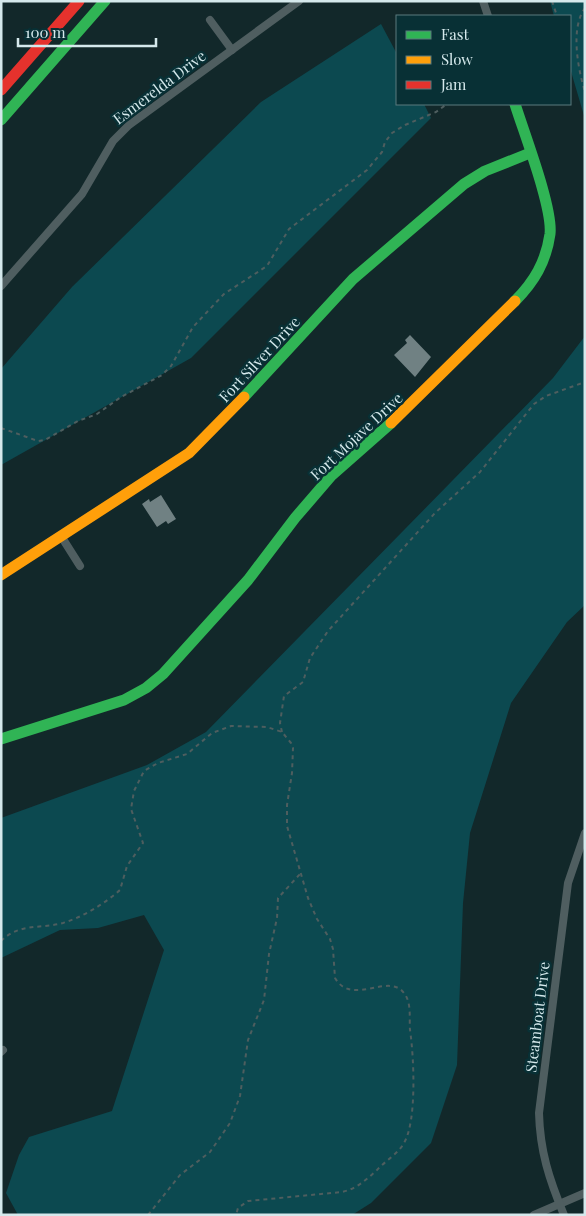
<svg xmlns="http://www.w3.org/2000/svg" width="586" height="1216" font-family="'Playfair Display',serif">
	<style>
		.green { fill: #0c4950 }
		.building { fill: #708183 }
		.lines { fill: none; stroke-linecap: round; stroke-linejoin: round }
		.path { stroke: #4e5e5f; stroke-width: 2; stroke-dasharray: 4 4; stroke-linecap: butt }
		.street { stroke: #4f5e60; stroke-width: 8 }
		.fast { stroke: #30b455; stroke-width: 11 }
		.slow { stroke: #ff9f0a; stroke-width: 11 }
		.jam { stroke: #e5322d; stroke-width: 11 }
		.labels { text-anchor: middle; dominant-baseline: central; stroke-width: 5; stroke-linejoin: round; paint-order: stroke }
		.street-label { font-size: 15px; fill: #d5e9ec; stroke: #083035 }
	</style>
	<rect width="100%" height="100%" fill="#12282a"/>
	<g class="green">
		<path d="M 550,1 L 585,1 L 585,119 L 570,68 L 570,16 L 554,16 Z"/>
		<path d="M 381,24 L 397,54 L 397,104 L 424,104 L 431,118 L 191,358 L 1,465 L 1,369 L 72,287 L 261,102 Z"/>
		<path d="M 585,336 L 585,605 L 567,622 L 511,703 L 470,833 L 463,903 L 457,1065 L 431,1143 L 371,1203 L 352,1215 L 18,1215 L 6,1193 L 19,1155 L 29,1137 L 112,1111 L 164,950 L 144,915 L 98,928 L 60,930 L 1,958 L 1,818 L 147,765 L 206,732 L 553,378 Z"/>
	</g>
	<g class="building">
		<path d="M 410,335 L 431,357 L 415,377 L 394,355 L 407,343 L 405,340 Z"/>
		<path d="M 161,495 L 176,519 L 168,524 L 166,521 L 157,527 L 142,504 L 149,499 L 150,502 Z"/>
	</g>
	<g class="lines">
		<g class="path">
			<path d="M 552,1 L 557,16"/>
			<path d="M 585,8 C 570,28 578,69 585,92"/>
			<path d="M 1,428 L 38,441 L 45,440 L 78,421 L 97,414 L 121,397 L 162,375 L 171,366 L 193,327 L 224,294 L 267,266 L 289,229 L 367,170 L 382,152 L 385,142 L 392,133 L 405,125 L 436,112 L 447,104"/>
			<path d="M 282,732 L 280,723 L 284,696 L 303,682 L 310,658 L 328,631 L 435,513 L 480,472 L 534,404 L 546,396 L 585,382"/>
			<path d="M 1,941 C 19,923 40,929 63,923 C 83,917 104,904 120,890 L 127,866 L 143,843 L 131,809 L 134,791 L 144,771 L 158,763 L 187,754 L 212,733 L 231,726 L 267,727 L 282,732 L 291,743 L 293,748 L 292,773 L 287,805 L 287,826 L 308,898 L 317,919 L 330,939 L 333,949 L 335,978 C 352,1007 388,972 404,993 C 412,1003 409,1019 410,1030 C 414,1057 417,1121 404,1143 C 398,1154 385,1161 377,1170 C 366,1180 356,1189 342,1192 L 248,1201 L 238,1208 L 236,1215"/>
			<path d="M 148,1215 L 180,1175 L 210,1152 L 230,1123 L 240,1096 L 248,1040 L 264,1000 L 269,954 L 277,918 L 278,898 L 300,874"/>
		</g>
		<g class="street">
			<path d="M 483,1 L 488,16"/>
			<path d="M 210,20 L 232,50"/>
			<path d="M 1,286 L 82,194 L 113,141 L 129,125 L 299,1"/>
			<path d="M 61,536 L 80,566"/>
			<path d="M 1,1052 L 3,1050"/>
			<path d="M 534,1215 L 585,1193"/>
			<path d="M 564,1215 C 549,1179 540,1151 539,1113 L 568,883 L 585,833"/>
		</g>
		<g class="fast">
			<path d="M 1,120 L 105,1"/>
			<path d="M 515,301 C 534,282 546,262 550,234 C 553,208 524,133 515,104"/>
			<path d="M 244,397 L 353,279 L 464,184 L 485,171 L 530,153"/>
			<path d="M 1,739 L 124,700 L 146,688 L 163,674 L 248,580 L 295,518 L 332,475 L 391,423"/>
		</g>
		<g class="slow">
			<path d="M 391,423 L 515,301"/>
			<path d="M 1,575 L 189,453 L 244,397"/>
		</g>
		<path class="jam" d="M 1,90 L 79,1"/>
	</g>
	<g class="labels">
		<g class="street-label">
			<text transform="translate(159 87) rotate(-37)">Esmerelda Drive</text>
			<text transform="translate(259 359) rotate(-47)">Fort Silver Drive</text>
			<text transform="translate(356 436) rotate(-43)">Fort Mojave Drive</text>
			<text transform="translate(537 1017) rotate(-83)">Steamboat Drive</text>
		</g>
	</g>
	<rect width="586" height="1216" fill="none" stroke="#d5e9ec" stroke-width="5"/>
	<rect x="396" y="15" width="175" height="90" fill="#083035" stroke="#5a7a7e"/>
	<rect x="406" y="31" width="25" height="8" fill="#30b455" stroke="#5a7a7e"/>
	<text x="441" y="40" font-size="15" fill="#d5e9ec">Fast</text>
	<rect x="406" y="56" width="25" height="8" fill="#ff9f0a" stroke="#5a7a7e"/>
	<text x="441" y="65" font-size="15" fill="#d5e9ec">Slow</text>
	<rect x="406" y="81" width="25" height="8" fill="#e5322d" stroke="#5a7a7e"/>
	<text x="441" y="90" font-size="15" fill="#d5e9ec">Jam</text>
	<path d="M18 38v8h138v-8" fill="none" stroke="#d5e9ec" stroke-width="2.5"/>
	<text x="25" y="38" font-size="15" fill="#d5e9ec" stroke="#083035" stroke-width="4" paint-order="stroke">100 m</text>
</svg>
